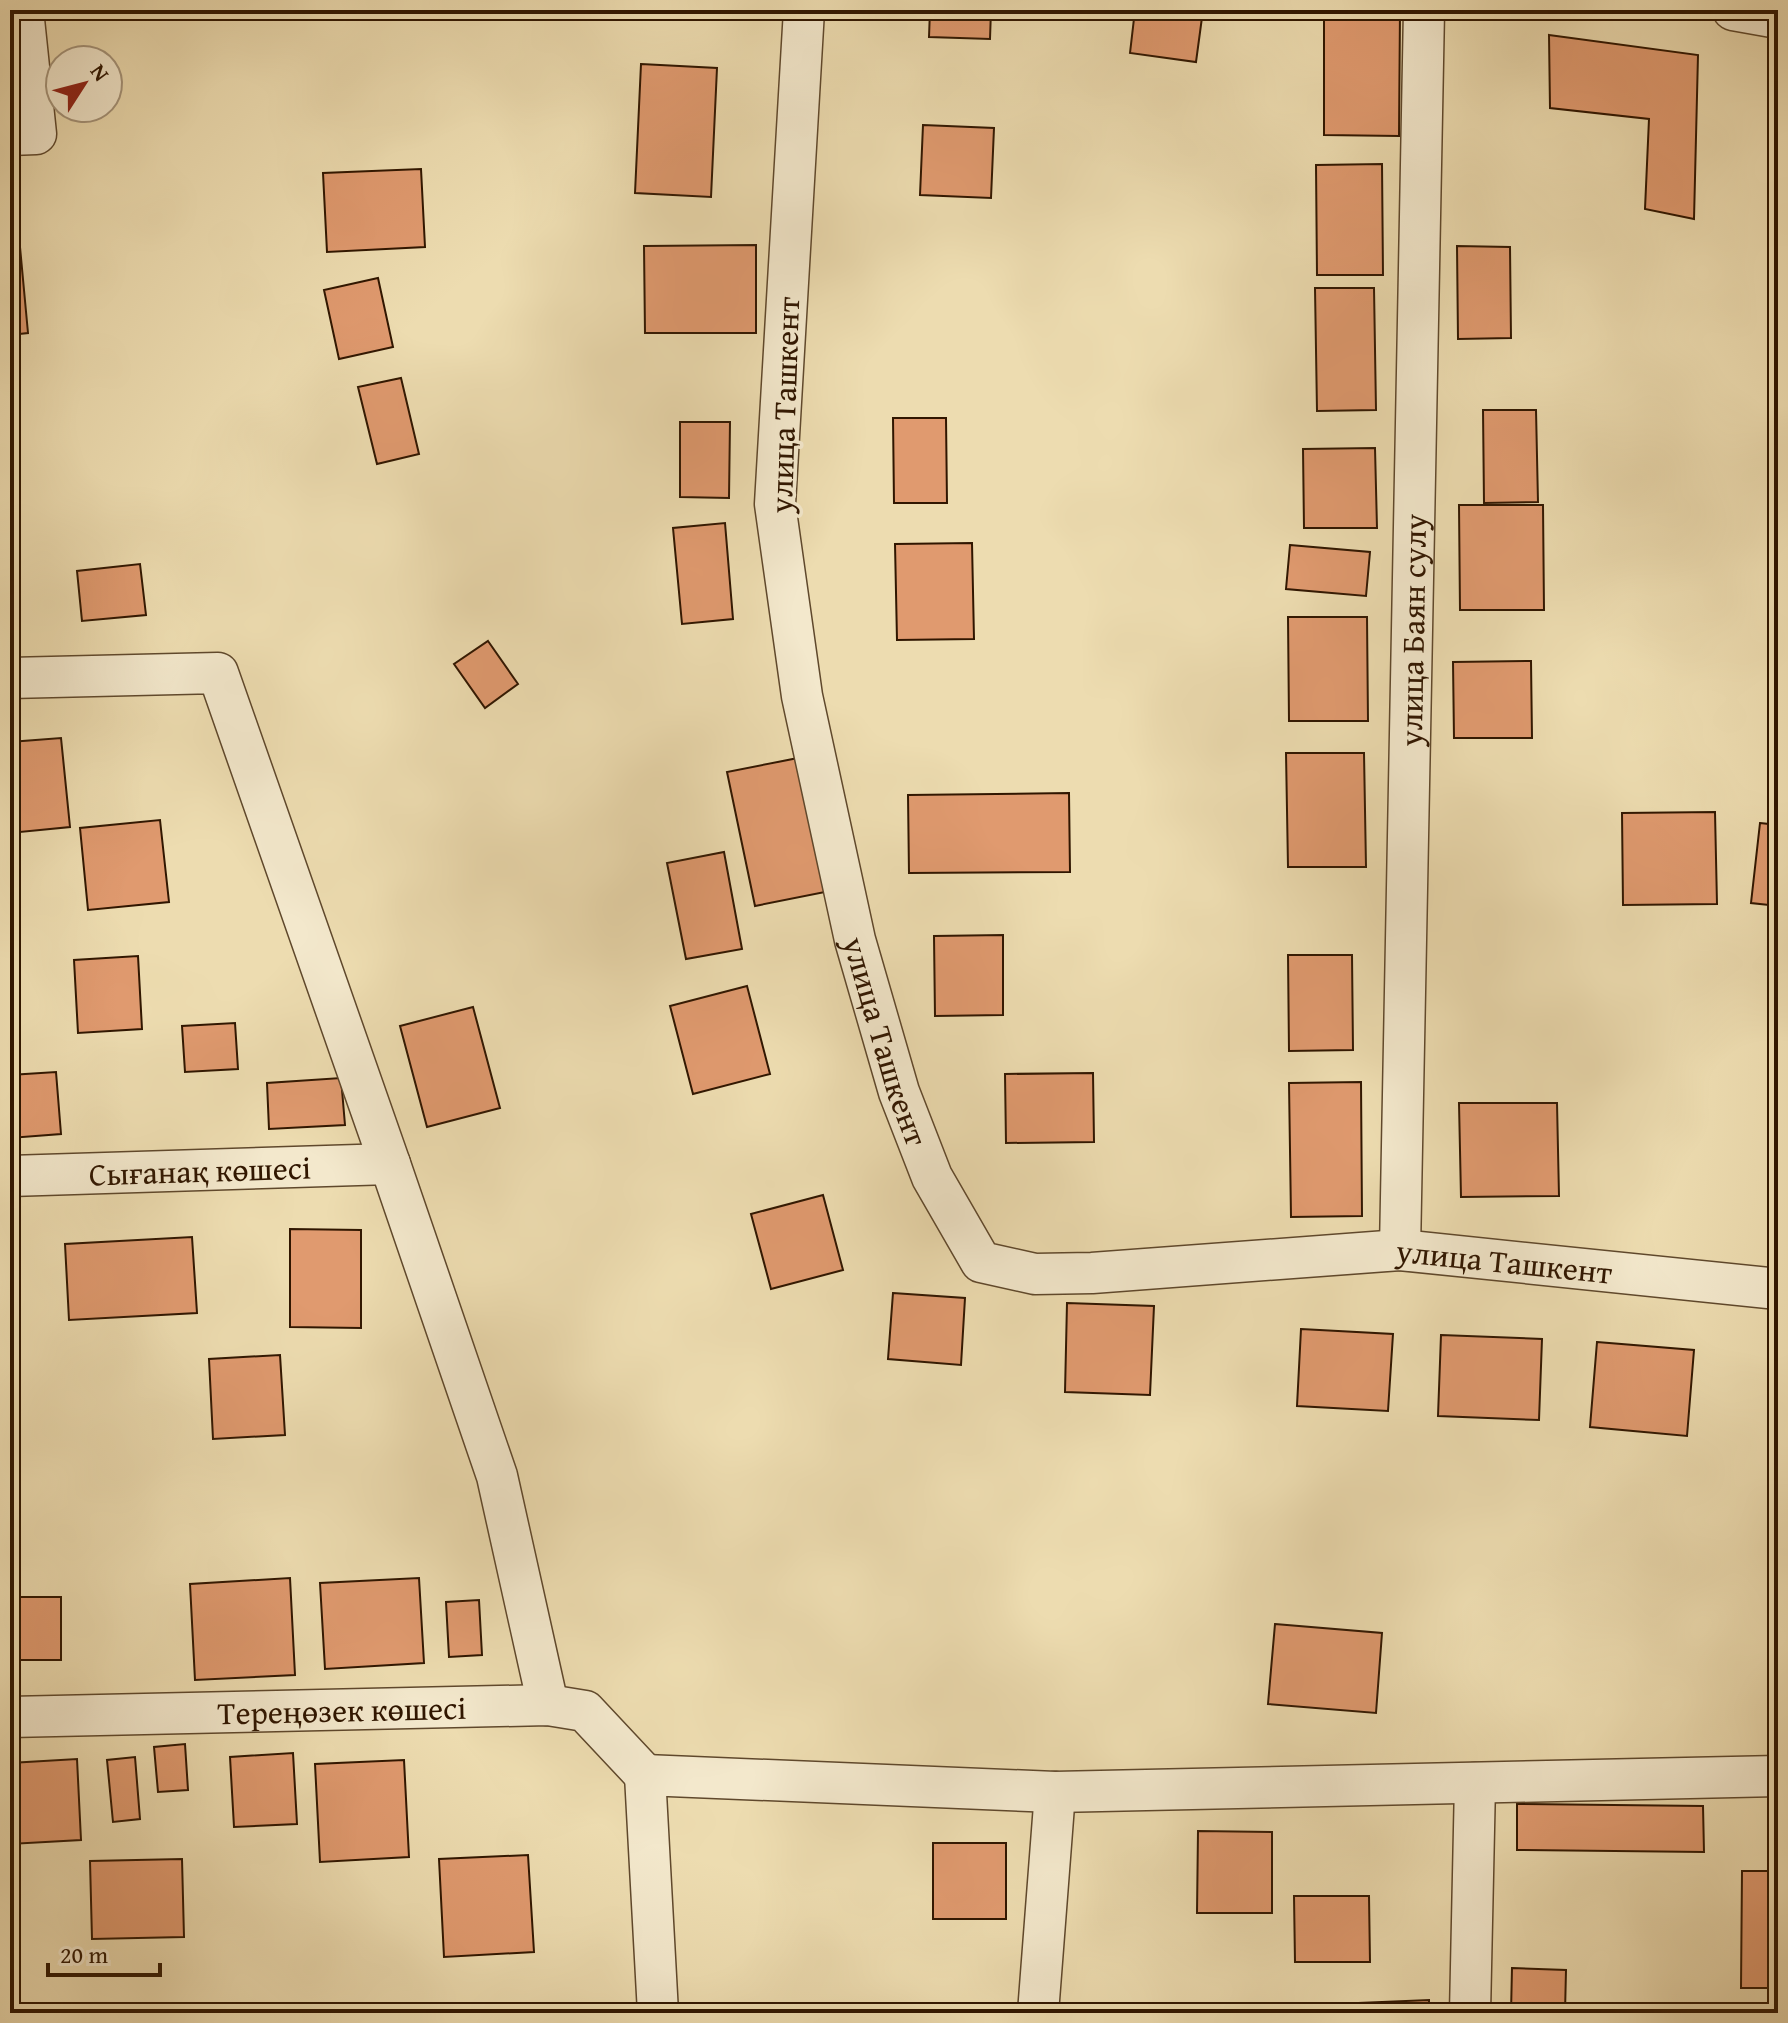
<svg xmlns="http://www.w3.org/2000/svg" width="1788" height="2023" font-family="'Gentium Book Plus',serif">
	<style>
		.building { fill: #e09a6f; stroke: #301600; stroke-width: 2 }
		.lines { fill: none; stroke-linecap: round; stroke-linejoin: round }
		.minor-casing { stroke: #5f482c; stroke-width: 43 }
		.minor { stroke: #f3e8cc; stroke-width: 40 }
		.labels { text-anchor: middle; dominant-baseline: central; stroke-width: 7; stroke-linejoin: round; paint-order: stroke }
		.street-label { font-size: 32px; fill: #301600; stroke: #f3e8cc }
	</style>
	<rect width="100%" height="100%" fill="#eddcb0"/>
	<filter id="stains"><feTurbulence type="fractalNoise" baseFrequency=".0025" numOctaves="4"/><feColorMatrix values="0 0 0 0 .2 0 0 0 0 .09 0 0 0 0 .02 0 0 0 .5 -.17"/></filter>
	<radialGradient id="worn" r=".72"><stop offset=".6" stop-color="#630" stop-opacity="0"/><stop offset="1" stop-color="#630" stop-opacity=".3"/></radialGradient>
	<g class="building">
		<path d="M 297,10 L 414,10 L 415,11 L 298,19 Z"/>
		<path d="M 930,10 L 991,10 L 990,39 L 929,37 Z"/>
		<path d="M 1135,10 L 1203,10 L 1196,62 L 1130,53 Z"/>
		<path d="M 1324,10 L 1400,10 L 1399,136 L 1324,135 Z"/>
		<path d="M 1549,35 L 1698,55 L 1694,219 L 1645,209 L 1649,119 L 1550,108 Z"/>
		<path d="M 641,64 L 717,68 L 711,197 L 635,193 Z"/>
		<path d="M 923,125 L 994,128 L 991,198 L 920,195 Z"/>
		<path d="M 1382,164 L 1383,275 L 1317,275 L 1316,165 Z"/>
		<path d="M 421,169 L 425,247 L 327,252 L 323,173 Z"/>
		<path d="M 756,245 L 756,333 L 645,333 L 644,246 Z"/>
		<path d="M 1457,246 L 1510,247 L 1511,338 L 1458,339 Z"/>
		<path d="M 20,247 L 28,333 L 10,335 L 10,248 Z"/>
		<path d="M 378,278 L 393,347 L 339,359 L 324,290 Z"/>
		<path d="M 1315,288 L 1374,288 L 1376,410 L 1317,411 Z"/>
		<path d="M 401,378 L 419,454 L 377,464 L 358,387 Z"/>
		<path d="M 1483,410 L 1536,410 L 1538,502 L 1484,503 Z"/>
		<path d="M 893,418 L 946,418 L 947,503 L 894,503 Z"/>
		<path d="M 680,422 L 730,422 L 729,498 L 680,497 Z"/>
		<path d="M 1375,448 L 1377,528 L 1304,528 L 1303,449 Z"/>
		<path d="M 1459,505 L 1543,505 L 1544,610 L 1460,610 Z"/>
		<path d="M 725,523 L 733,619 L 682,624 L 673,528 Z"/>
		<path d="M 972,543 L 974,639 L 897,640 L 895,544 Z"/>
		<path d="M 1290,545 L 1370,552 L 1366,596 L 1286,589 Z"/>
		<path d="M 140,564 L 146,615 L 82,621 L 77,571 Z"/>
		<path d="M 1288,617 L 1367,617 L 1368,721 L 1289,721 Z"/>
		<path d="M 488,641 L 518,684 L 485,708 L 454,664 Z"/>
		<path d="M 1531,661 L 1532,738 L 1454,738 L 1453,662 Z"/>
		<path d="M 61,738 L 70,827 L 10,833 L 10,742 Z"/>
		<path d="M 1286,753 L 1364,753 L 1366,867 L 1288,867 Z"/>
		<path d="M 798,758 L 825,892 L 755,906 L 727,772 Z"/>
		<path d="M 1069,793 L 1070,872 L 909,873 L 908,795 Z"/>
		<path d="M 1715,812 L 1717,904 L 1623,905 L 1622,813 Z"/>
		<path d="M 160,820 L 169,902 L 88,910 L 80,828 Z"/>
		<path d="M 1760,823 L 1778,825 L 1778,906 L 1751,903 Z"/>
		<path d="M 724,852 L 742,949 L 686,959 L 667,863 Z"/>
		<path d="M 1003,935 L 1003,1015 L 935,1016 L 934,936 Z"/>
		<path d="M 1288,955 L 1352,955 L 1353,1050 L 1289,1051 Z"/>
		<path d="M 138,956 L 142,1029 L 78,1033 L 74,960 Z"/>
		<path d="M 747,986 L 770,1074 L 693,1094 L 670,1006 Z"/>
		<path d="M 473,1007 L 500,1108 L 427,1127 L 400,1026 Z"/>
		<path d="M 235,1023 L 238,1069 L 185,1072 L 182,1026 Z"/>
		<path d="M 56,1072 L 61,1134 L 10,1138 L 10,1075 Z"/>
		<path d="M 1093,1073 L 1094,1142 L 1006,1143 L 1005,1074 Z"/>
		<path d="M 341,1078 L 345,1125 L 269,1129 L 267,1083 Z"/>
		<path d="M 1361,1082 L 1362,1216 L 1291,1217 L 1289,1083 Z"/>
		<path d="M 1459,1103 L 1557,1103 L 1559,1196 L 1461,1197 Z"/>
		<path d="M 823,1195 L 843,1270 L 771,1289 L 751,1214 Z"/>
		<path d="M 290,1229 L 361,1230 L 361,1328 L 290,1327 Z"/>
		<path d="M 192,1237 L 197,1313 L 69,1320 L 65,1244 Z"/>
		<path d="M 893,1293 L 965,1298 L 961,1365 L 888,1359 Z"/>
		<path d="M 1067,1303 L 1154,1306 L 1150,1395 L 1065,1392 Z"/>
		<path d="M 1301,1329 L 1393,1334 L 1388,1411 L 1297,1406 Z"/>
		<path d="M 1441,1335 L 1542,1339 L 1539,1420 L 1438,1416 Z"/>
		<path d="M 1597,1342 L 1694,1350 L 1687,1436 L 1590,1427 Z"/>
		<path d="M 280,1355 L 285,1435 L 213,1439 L 209,1359 Z"/>
		<path d="M 290,1578 L 295,1675 L 195,1680 L 190,1584 Z"/>
		<path d="M 419,1578 L 424,1663 L 325,1669 L 320,1583 Z"/>
		<rect x="10" y="1597" width="51" height="63"/>
		<path d="M 479,1600 L 482,1655 L 449,1657 L 446,1602 Z"/>
		<path d="M 1275,1624 L 1382,1633 L 1376,1713 L 1268,1704 Z"/>
		<path d="M 185,1744 L 188,1790 L 158,1792 L 154,1747 Z"/>
		<path d="M 293,1753 L 297,1824 L 234,1827 L 230,1757 Z"/>
		<path d="M 135,1757 L 140,1819 L 113,1822 L 107,1760 Z"/>
		<path d="M 77,1759 L 81,1840 L 10,1844 L 10,1763 Z"/>
		<path d="M 404,1760 L 409,1857 L 320,1862 L 315,1764 Z"/>
		<path d="M 1517,1804 L 1703,1806 L 1704,1852 L 1517,1850 Z"/>
		<path d="M 1198,1831 L 1272,1832 L 1272,1913 L 1197,1913 Z"/>
		<rect x="933" y="1843" width="73" height="76"/>
		<path d="M 528,1855 L 534,1952 L 444,1957 L 439,1859 Z"/>
		<path d="M 182,1859 L 184,1937 L 92,1939 L 90,1861 Z"/>
		<path d="M 1742,1871 L 1778,1871 L 1778,1988 L 1741,1988 Z"/>
		<path d="M 1294,1896 L 1369,1896 L 1370,1962 L 1295,1962 Z"/>
		<path d="M 1512,1968 L 1566,1970 L 1565,2013 L 1511,2013 Z"/>
		<path d="M 1429,2000 L 1429,2013 L 1359,2013 L 1359,2003 Z"/>
		<path d="M 302,2004 L 302,2013 L 221,2013 L 221,2012 Z"/>
	</g>
	<g class="lines">
		<defs>
			<g id="minor">
				<path id="s1" d="M 804,10 L 775,504 L 802,696 L 855,940 L 899,1092 L 932,1177 L 981,1262 L 1035,1274 L 1092,1273 L 1400,1250 L 1778,1289"/>
				<path d="M 1733,10 L 1778,18"/>
				<path d="M 10,135 L 36,134 L 23,10"/>
				<path d="M 10,678 L 218,673 L 390,1164 L 497,1476 L 548,1705"/>
				<path id="s2" d="M 10,1176 L 390,1164"/>
				<path id="s3" d="M 1400,1250 L 1424,10"/>
				<path id="s4" d="M 10,1717 L 548,1705 L 585,1711 L 645,1775"/>
				<path d="M 658,2013 L 645,1775 L 1055,1792 L 1778,1776"/>
				<path d="M 1038,2013 L 1055,1792"/>
				<path d="M 1470,2013 L 1475,1783"/>
			</g>
		</defs>
		<use href="#minor" class="minor-casing"/>
		<use href="#minor" class="minor"/>
	</g>
	<g class="labels">
		<g class="street-label">
			<text transform="translate(784 405) rotate(-88)">улица Ташкент</text>
			<text stroke="none"><textPath href="#s3" startOffset="620">улица Баян сулу</textPath></text>
			<text stroke="none"><textPath href="#s1" startOffset="1044">улица Ташкент</textPath></text>
			<text stroke="none"><textPath href="#s2" startOffset="190">Сығанақ көшесі</textPath></text>
			<text stroke="none"><textPath href="#s1" startOffset="1812">улица Ташкент</textPath></text>
			<text stroke="none"><textPath href="#s4" startOffset="332">Тереңөзек көшесі</textPath></text>
		</g>
	</g>
	<rect width="1788" height="2023" fill="none" stroke="#eddcb0" stroke-width="40"/>
	<rect x="12" y="12" width="1764" height="1999" fill="none" stroke="#301600" stroke-width="4"/>
	<rect x="20" y="20" width="1748" height="1983" fill="none" stroke="#301600" stroke-width="2"/>
	<g transform="translate(84 84) rotate(54)"><circle r="38" fill="#f3e8cc" stroke="#a5947a" stroke-width="2"/>
	<path d="M0-6L14 30L0 20L-14 30Z" fill="#8f2418"/>
	<text y="-12" font-size="22" font-weight="bold" text-anchor="middle" fill="#301600">N</text>
	</g>
	<path d="M48 1963v12h112v-12" fill="none" stroke="#301600" stroke-width="4"/>
	<text x="60" y="1963" font-size="24" fill="#301600" stroke="#f3e8cc" stroke-width="6" paint-order="stroke">20 m</text>
	<rect width="100%" height="100%" filter="url(#stains)"/>
	<rect width="100%" height="100%" fill="url(#worn)"/>
</svg>
